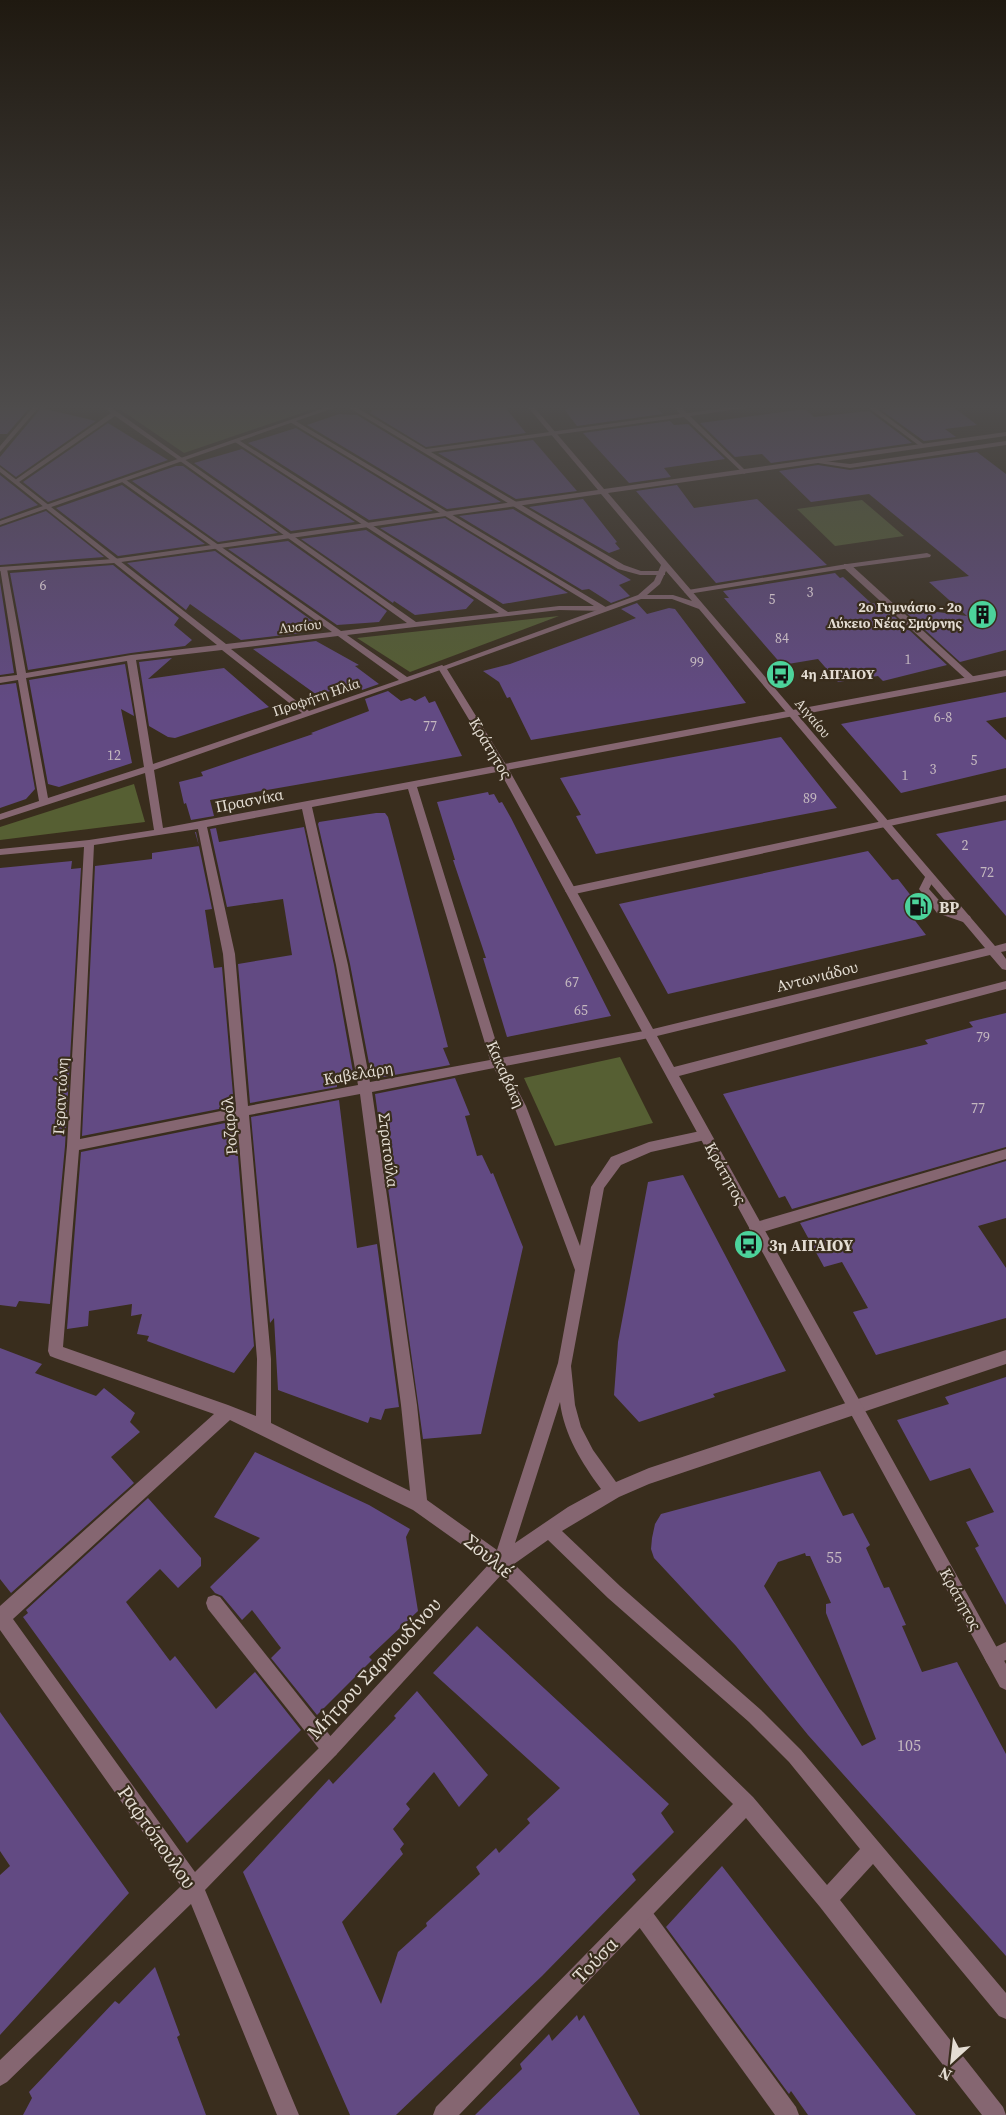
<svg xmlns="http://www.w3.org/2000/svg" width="1006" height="2115" font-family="'Source Serif 4',serif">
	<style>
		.green { fill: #565f33 }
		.building { fill: #624a83; fill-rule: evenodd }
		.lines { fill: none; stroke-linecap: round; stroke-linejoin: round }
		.service { fill: #856671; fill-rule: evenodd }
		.pedestrian { fill: #856671; fill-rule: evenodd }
		.minor { fill: #856671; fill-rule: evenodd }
		.tertiary { fill: #856671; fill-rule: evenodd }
		.labels { text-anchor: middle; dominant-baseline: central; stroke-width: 4.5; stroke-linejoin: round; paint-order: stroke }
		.number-label { font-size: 14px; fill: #c4b8bf }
		.far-poi-label { font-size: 14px; font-weight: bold; fill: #e4ddd3; stroke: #392d1d; text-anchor: end }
		.far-street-label { font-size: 14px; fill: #e4ddd3; stroke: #392d1d }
		.street-label { font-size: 16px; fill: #e4ddd3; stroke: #392d1d }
		.poi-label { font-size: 16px; font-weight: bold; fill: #e4ddd3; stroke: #392d1d; text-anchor: start }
		.near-number-label { font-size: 16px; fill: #c4b8bf }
		.near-street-label { font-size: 20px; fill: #e4ddd3; stroke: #392d1d }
	</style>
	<rect width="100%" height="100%" fill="#392d1d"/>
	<g class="green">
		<path d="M 115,406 L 322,406 L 184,453 Z"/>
		<path d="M 862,500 L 904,536 L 835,546 L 797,509 Z"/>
		<path d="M 559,616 L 410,672 L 357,638 Z"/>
		<path d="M 134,784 L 145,822 L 0,840 L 0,827 Z"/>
		<path d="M 620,1057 L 653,1123 L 555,1146 L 524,1078 Z"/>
	</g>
	<g class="building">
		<path d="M 0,406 L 31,406 L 7,434 L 0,434 Z"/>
		<path d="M 462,406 L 504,406 L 526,433 L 426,447 L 370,413 L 372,410 L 424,410 Z"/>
		<path d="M 589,406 L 655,406 L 663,414 L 577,426 L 564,409 Z"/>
		<path d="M 910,406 L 952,406 L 977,425 L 945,429 L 956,437 L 924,441 L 881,410 Z"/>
		<path d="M 41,408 L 96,421 L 16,477 L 0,465 L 0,457 Z"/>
		<path d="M 805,409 L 814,417 L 869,411 L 912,443 L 771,463 L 762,454 L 735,457 L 700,423 Z"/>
		<path d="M 339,414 L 357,415 L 501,502 L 447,509 L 307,425 Z"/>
		<path d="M 670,421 L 674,425 L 688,424 L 725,459 L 664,468 L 671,477 L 629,483 L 583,433 Z"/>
		<path d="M 108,423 L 168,460 L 48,502 L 23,482 Z"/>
		<path d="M 296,428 L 433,511 L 369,520 L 248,443 Z"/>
		<path d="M 533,440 L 577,491 L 516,499 L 438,453 Z"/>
		<path d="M 242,449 L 355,522 L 291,531 L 194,463 Z"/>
		<path d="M 977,452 L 1006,474 L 1006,650 L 960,662 L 900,607 L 967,616 L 929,582 L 969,576 L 869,494 L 811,502 L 779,471 L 818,465 L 850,470 Z"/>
		<path d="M 176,466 L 183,466 L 278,533 L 218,542 L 132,481 Z"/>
		<path d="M 0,475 L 38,505 L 0,519 Z"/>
		<path d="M 122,485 L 205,544 L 118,556 L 56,508 Z"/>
		<path d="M 677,485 L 694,508 L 757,499 L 827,565 L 716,583 L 636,491 Z"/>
		<path d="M 583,499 L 617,542 L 615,543 L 620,549 L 609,553 L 529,507 Z"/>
		<path d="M 513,509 L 631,580 L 619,585 L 630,596 L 611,603 L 589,589 L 582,590 L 459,516 Z"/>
		<path d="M 46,511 L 104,557 L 0,565 L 0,527 Z"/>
		<path d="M 445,518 L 568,593 L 503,604 L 380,528 Z"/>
		<path d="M 366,530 L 474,600 L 466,609 L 415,615 L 394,601 L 393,603 L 301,539 Z"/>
		<path d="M 288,541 L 387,611 L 379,622 L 337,625 L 228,549 Z"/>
		<path d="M 215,551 L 321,627 L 297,630 L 302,633 L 241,640 L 190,604 L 186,610 L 127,563 Z"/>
		<path d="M 113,565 L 179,618 L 174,625 L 192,640 L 185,646 L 131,653 L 28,670 L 10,573 Z"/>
		<path d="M 835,573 L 840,578 L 843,577 L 871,603 L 881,604 L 947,665 L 883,681 L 878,676 L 838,682 L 818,659 L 782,665 L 724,598 L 729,598 L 723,591 Z"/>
		<path d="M 0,582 L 14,673 L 0,675 Z"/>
		<path d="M 637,603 L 647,614 L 669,608 L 675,609 L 746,703 L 531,740 L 510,697 L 507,698 L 499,682 L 483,671 L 510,664 L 636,618 L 621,609 Z"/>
		<path d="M 316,641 L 359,665 L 355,666 L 379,684 L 362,690 L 360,682 L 317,695 L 253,649 Z"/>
		<path d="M 172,658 L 148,679 L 224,668 L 269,707 L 175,738 L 168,737 L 149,726 L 139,662 Z"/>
		<path d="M 125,664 L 134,716 L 121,709 L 132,763 L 59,787 L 48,784 L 29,680 Z"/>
		<path d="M 16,683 L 35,789 L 26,799 L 0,808 L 0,685 Z"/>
		<path d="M 388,691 L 401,701 L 410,698 L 415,701 L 425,696 L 429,703 L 435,701 L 462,756 L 210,800 L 214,816 L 191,820 L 186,803 L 184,804 L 179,782 L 203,776 L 201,772 L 313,734 L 311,733 L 369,711 L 365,699 Z"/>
		<path d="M 1006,692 L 1006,717 L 986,721 L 1006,740 L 1006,768 L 901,793 L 841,724 Z"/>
		<path d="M 781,737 L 837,808 L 596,854 L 576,816 L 581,815 L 560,778 Z"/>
		<path d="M 488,792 L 489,795 L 494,794 L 499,803 L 502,802 L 511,818 L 611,1016 L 507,1037 L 483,958 L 486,958 L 453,860 L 455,860 L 437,802 Z"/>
		<path d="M 376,813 L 385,813 L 388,817 L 448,1047 L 443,1048 L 450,1065 L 372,1079 L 350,964 L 318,824 L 319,822 Z"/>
		<path d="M 1006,820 L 1006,916 L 936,834 Z"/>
		<path d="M 304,827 L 334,965 L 353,1072 L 336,1075 L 337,1087 L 250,1103 L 238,964 L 292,955 L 283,899 L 227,907 L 210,829 L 216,828 L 219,842 Z"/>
		<path d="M 195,832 L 196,832 L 212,909 L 205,910 L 214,968 L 222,967 L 234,1106 L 82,1136 L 95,866 L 152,859 L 152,853 L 199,846 Z"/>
		<path d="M 868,851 L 892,880 L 898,879 L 926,915 L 913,918 L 926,935 L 668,994 L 619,904 Z"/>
		<path d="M 72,861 L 71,869 L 81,868 L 65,1146 L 50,1304 L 19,1301 L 16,1307 L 0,1305 L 0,868 Z"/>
		<path d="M 1006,1013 L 1006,1147 L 792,1209 L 785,1196 L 779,1198 L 723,1094 L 928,1044 L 925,1040 L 973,1027 L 969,1022 Z"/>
		<path d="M 455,1078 L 470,1115 L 465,1116 L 477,1156 L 482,1155 L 491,1174 L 493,1173 L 523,1247 L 481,1434 L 423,1439 L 375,1094 Z"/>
		<path d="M 339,1100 L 357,1248 L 377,1244 L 399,1407 L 385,1409 L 381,1420 L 370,1417 L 368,1423 L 278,1390 L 274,1318 L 270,1323 L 251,1117 Z"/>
		<path d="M 235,1121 L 254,1346 L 234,1373 L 147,1341 L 149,1336 L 137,1334 L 142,1314 L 131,1316 L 132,1304 L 89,1311 L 88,1326 L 67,1329 L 81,1152 Z"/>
		<path d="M 1006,1161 L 1006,1218 L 978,1226 L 1006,1268 L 1006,1318 L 876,1355 L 853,1312 L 868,1308 L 842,1262 L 824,1267 L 800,1223 Z"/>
		<path d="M 683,1175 L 786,1371 L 713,1394 L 715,1397 L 639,1422 L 614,1395 L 618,1342 L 648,1182 Z"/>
		<path d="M 0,1348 L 42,1364 L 35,1373 L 96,1396 L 104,1388 L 135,1413 L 130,1422 L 140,1432 L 111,1457 L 134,1483 L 11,1593 L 0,1579 Z"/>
		<path d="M 1006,1377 L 1006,1605 L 975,1548 L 979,1546 L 966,1522 L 994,1512 L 970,1468 L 930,1481 L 897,1420 L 949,1404 L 945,1397 Z"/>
		<path d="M 255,1452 L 369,1505 L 410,1529 L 406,1537 L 418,1611 L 369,1657 L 372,1660 L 317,1715 L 271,1658 L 281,1648 L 252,1610 L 242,1620 L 222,1596 L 215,1593 L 210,1587 L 260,1538 L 214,1517 Z"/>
		<path d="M 820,1471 L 843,1516 L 853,1513 L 870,1545 L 866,1548 L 884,1588 L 889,1587 L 906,1625 L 902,1626 L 922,1672 L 957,1662 L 1006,1754 L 1006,1956 L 808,1735 L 736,1646 L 654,1558 L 651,1549 L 652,1538 L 655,1524 L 661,1514 ZM 805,1553 L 806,1556 L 810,1556 L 831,1603 L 826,1604 L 826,1613 L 876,1739 L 862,1746 L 764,1586 L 778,1562 Z"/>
		<path d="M 148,1498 L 201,1558 L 201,1566 L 178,1588 L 160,1569 L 126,1602 L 170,1661 L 175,1656 L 216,1709 L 255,1672 L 301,1730 L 187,1843 L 23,1617 L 28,1613 L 26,1610 Z"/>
		<path d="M 477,1626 L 669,1804 L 661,1813 L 674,1832 L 632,1874 L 636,1880 L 542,1976 L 396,2115 L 350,2115 L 243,1872 L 329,1779 L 333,1784 L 396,1718 L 394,1716 L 417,1691 L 488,1775 L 459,1807 L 434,1772 L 406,1804 L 410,1809 L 393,1829 L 404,1844 L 400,1849 L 403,1854 L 342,1922 L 381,2004 L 398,1952 L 427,1926 L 426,1923 L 480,1874 L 476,1867 L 496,1848 L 499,1853 L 530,1823 L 527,1819 L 560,1788 L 433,1673 Z"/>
		<path d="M 0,1712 L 129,1893 L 0,2035 L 0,1875 L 10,1866 L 0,1851 Z"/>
		<path d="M 722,1866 L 849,2030 L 916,2115 L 808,2115 L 791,2091 L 789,2094 L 666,1927 Z"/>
		<path d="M 155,1967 L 180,2035 L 177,2037 L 206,2115 L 23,2115 L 32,2098 L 29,2092 L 115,2001 L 119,2004 Z"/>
		<path d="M 577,2015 L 579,2021 L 584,2015 L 640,2115 L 475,2115 L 522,2069 L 520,2064 L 549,2034 L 552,2041 Z"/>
	</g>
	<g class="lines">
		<g class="service">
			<path d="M 1006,441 L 1006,445 L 850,468 L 812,462 L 815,460 L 850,464 Z"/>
			<path d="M 927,553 L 931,555 L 930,557 L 847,568 L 843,566 L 847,564 Z"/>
			<path d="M 930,874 L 935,877 L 929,889 L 945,907 L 970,916 L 971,919 L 970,922 L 966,923 L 937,913 L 919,889 L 926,875 Z"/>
			<path d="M 214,1595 L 220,1597 L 336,1743 L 339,1749 L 336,1755 L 330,1758 L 324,1755 L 208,1609 L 206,1603 L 208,1597 Z"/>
			<path d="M 641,1903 L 648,1906 L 796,2107 L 799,2115 L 775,2115 L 634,1920 L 631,1913 L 634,1906 Z"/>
		</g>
		<g class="pedestrian">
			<path d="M 102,406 L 109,406 L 185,460 L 180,461 L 115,416 L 19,482 L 15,482 L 15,480 L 111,413 Z"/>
			<path d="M 844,564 L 850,564 L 975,678 L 975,682 L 969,682 L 844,568 Z"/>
		</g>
		<g class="minor">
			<path d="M 34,406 L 40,406 L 0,452 L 0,446 Z"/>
			<path d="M 346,406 L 354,406 L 426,449 L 680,414 L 673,406 L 680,406 L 687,413 L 741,406 L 759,406 L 690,416 L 746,471 L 747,472 L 744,474 L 684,417 L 431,452 L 624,565 L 641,571 L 665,571 L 665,575 L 640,575 L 618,569 Z"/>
			<path d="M 866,406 L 873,406 L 926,446 L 921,447 Z"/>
			<path d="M 290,420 L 294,420 L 609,609 L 605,611 L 559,610 L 347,635 L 407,677 L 442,665 L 446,668 L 154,770 L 163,828 L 1006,670 L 1006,676 L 417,787 L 501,1058 L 649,1030 L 655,1034 L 649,1038 L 505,1066 L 526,1106 L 580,1246 L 591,1187 L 611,1157 L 649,1142 L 705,1130 L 709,1131 L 711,1135 L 709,1139 L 705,1140 L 651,1152 L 621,1165 L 604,1188 L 571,1366 L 575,1405 L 581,1427 L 593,1450 L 616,1482 L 649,1468 L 1006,1350 L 1006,1364 L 649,1484 L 619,1497 L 562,1531 L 620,1586 L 761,1710 L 801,1750 L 1006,1993 L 1006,2019 L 999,2016 L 873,1864 L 840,1900 L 1003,2107 L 1006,2115 L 982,2115 L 820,1907 L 746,1818 L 459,2115 L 433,2115 L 436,2107 L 733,1804 L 501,1575 L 336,1755 L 205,1890 L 299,2115 L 277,2115 L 191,1904 L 7,2082 L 0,2086 L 0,2060 L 181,1886 L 0,1630 L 0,1606 L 214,1414 L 55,1358 L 50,1356 L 48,1351 L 67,1146 L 84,847 L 0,855 L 0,849 L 89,840 L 154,830 L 145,773 L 0,820 L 0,814 L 39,801 L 18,680 L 0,683 L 0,677 L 17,675 L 0,568 L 3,567 L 7,569 L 26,673 L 131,655 L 217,645 L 0,472 L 0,467 L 226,644 L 332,632 L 122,482 L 122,480 L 126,480 L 341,631 L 407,623 L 180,461 L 180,459 L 184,459 L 416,622 L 499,613 L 235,442 L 235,440 L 237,439 L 508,612 L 559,606 L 594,606 L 290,422 ZM 338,636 L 399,680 L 309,711 L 231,649 ZM 222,650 L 302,713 L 153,764 L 136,660 ZM 127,661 L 144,767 L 48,798 L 26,678 ZM 408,789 L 490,1060 L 370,1082 L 348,965 L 312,807 ZM 302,809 L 336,965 L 358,1085 L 248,1106 L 235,954 L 207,827 ZM 198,829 L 223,954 L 236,1108 L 80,1139 L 94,845 ZM 494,1068 L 514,1106 L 575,1270 L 558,1363 L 497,1550 L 427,1500 L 417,1405 L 372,1092 ZM 360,1094 L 401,1405 L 410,1491 L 271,1423 L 271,1359 L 249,1115 ZM 237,1118 L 257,1359 L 256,1416 L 228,1405 L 63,1347 L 79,1150 ZM 560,1402 C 564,1435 582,1463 601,1489 L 568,1507 L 515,1543 ZM 230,1420 L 413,1510 L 489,1564 L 324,1743 L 195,1872 L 13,1619 ZM 548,1540 L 608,1598 L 749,1722 L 789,1762 L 860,1849 L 827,1885 L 753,1797 L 514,1564 Z"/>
			<path d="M 847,564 L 851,566 L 850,568 L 688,594 L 684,592 L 688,590 Z"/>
			<path d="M 1006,795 L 1006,801 L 570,895 L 565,891 L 570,887 Z"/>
			<path d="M 1006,1149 L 1006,1159 L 756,1234 L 751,1232 L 749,1228 L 751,1224 L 756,1222 Z"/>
			<path d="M 1006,1642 L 1006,1660 L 993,1666 L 987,1663 L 984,1657 L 987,1651 Z"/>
		</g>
		<g class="tertiary">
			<path d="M 330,406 L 339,406 L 0,525 L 0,521 Z"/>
			<path d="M 527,406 L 533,406 L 604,489 L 1006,432 L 1006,436 L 608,493 L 995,946 L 1006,943 L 1006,951 L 1001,952 L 1006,959 L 1006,970 L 1002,969 L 990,955 L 657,1036 L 674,1067 L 1006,981 L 1006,989 L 679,1076 L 1006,1664 L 1006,1690 L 1000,1687 L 498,768 L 438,668 L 638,595 L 654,581 L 661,565 L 601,494 L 114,563 L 0,571 L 0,567 L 114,559 L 598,490 ZM 666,571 L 692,601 L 673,595 L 647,595 L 660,584 ZM 641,599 L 672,599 L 699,609 L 985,948 L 653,1029 L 508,768 L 447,669 Z"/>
		</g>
	</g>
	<linearGradient id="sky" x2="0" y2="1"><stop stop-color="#1f1910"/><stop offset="0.58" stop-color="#4e4c4c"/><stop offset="1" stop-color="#4e4c4c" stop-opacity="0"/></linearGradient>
	<rect width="1006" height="702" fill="url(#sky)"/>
	<defs>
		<symbol id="building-disc" viewBox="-11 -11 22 22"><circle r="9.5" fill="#4cd39b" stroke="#392d1d"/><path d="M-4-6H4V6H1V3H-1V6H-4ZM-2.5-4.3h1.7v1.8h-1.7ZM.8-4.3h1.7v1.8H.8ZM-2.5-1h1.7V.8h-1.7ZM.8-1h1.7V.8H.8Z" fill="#111"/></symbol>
		<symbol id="bus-disc" viewBox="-11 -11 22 22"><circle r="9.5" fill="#4cd39b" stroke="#392d1d"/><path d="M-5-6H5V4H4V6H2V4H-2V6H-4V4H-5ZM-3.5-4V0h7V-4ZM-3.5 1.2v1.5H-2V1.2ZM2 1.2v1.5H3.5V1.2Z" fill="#111"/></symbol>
		<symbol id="fuel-disc" viewBox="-11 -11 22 22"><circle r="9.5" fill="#4cd39b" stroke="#392d1d"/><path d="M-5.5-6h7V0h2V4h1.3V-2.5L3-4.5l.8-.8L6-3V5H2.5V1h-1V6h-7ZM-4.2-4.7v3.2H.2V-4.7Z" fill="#111"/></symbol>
	</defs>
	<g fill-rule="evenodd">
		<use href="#building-disc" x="966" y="598" width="33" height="33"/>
		<use href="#bus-disc" x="764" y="658" width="33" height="33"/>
		<use href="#fuel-disc" x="902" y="890" width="33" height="33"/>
		<use href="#bus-disc" x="732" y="1228" width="33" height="33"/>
	</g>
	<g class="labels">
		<g class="number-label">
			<text x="43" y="585">6</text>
			<text x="810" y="592">3</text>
			<text x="772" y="599">5</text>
			<text x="782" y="638">84</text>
			<text x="908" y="659">1</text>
			<text x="697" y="662">99</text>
			<text x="943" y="717">6-8</text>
			<text x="430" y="726">77</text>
			<text x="114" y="755">12</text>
			<text x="974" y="760">5</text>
			<text x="933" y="769">3</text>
			<text x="905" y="775">1</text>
			<text x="810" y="798">89</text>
			<text x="965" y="845">2</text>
			<text x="987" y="872">72</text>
			<text x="572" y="982">67</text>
			<text x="581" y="1010">65</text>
			<text x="983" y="1037">79</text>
			<text x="978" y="1108">77</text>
		</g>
		<g class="far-poi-label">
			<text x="962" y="607">2ο Γυμνάσιο - 2ο<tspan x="962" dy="16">Λύκειο Νέας Σμύρνης</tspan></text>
			<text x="801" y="674" text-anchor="start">4η ΑΙΓΑΙΟΥ</text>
		</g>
		<g class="far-street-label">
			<text transform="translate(300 626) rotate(-6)">Λυσίου</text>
			<text transform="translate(316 697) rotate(-19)">Προφήτη Ηλία</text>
			<text transform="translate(813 718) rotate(50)">Αιγαίου</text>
		</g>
		<g class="street-label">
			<text transform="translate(491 748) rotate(59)">Κράτητος</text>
			<text transform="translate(249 800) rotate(-11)">Πρασνίκα</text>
			<text transform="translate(817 976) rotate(-14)">Αντωνιάδου</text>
			<text transform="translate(358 1073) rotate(-10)">Καβελάρη</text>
			<text transform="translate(506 1074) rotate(66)">Κακαβάκη</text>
			<text transform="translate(60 1096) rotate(-87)">Γεραντώνη</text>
			<text transform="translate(229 1126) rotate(-95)">Ροζαρόλ</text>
			<text transform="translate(389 1150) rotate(83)">Στρατούλα</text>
			<text transform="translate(726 1173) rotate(61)">Κράτητος</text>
			<text transform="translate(961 1599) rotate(61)">Κράτητος</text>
		</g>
		<g class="poi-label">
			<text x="939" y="907">BP</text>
			<text x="769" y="1245">3η ΑΙΓΑΙΟΥ</text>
		</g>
		<g class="near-number-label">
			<text x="834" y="1557">55</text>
			<text x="909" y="1745">105</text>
		</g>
		<g class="near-street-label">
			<text transform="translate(489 1556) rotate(39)">Σουλιέ</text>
			<text transform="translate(374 1668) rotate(-47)">Μήτρου Σαρκουδίνου</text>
			<text transform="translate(157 1837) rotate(55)">Ραφτόπουλου</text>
			<text transform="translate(595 1960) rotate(-46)">Τούσα</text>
		</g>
	</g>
	<g transform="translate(952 2061) rotate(207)" stroke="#392d1d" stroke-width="4.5" paint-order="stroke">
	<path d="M0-4.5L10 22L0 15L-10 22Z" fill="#e4ddd3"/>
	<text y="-9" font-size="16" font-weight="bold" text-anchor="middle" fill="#e4ddd3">N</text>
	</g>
</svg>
